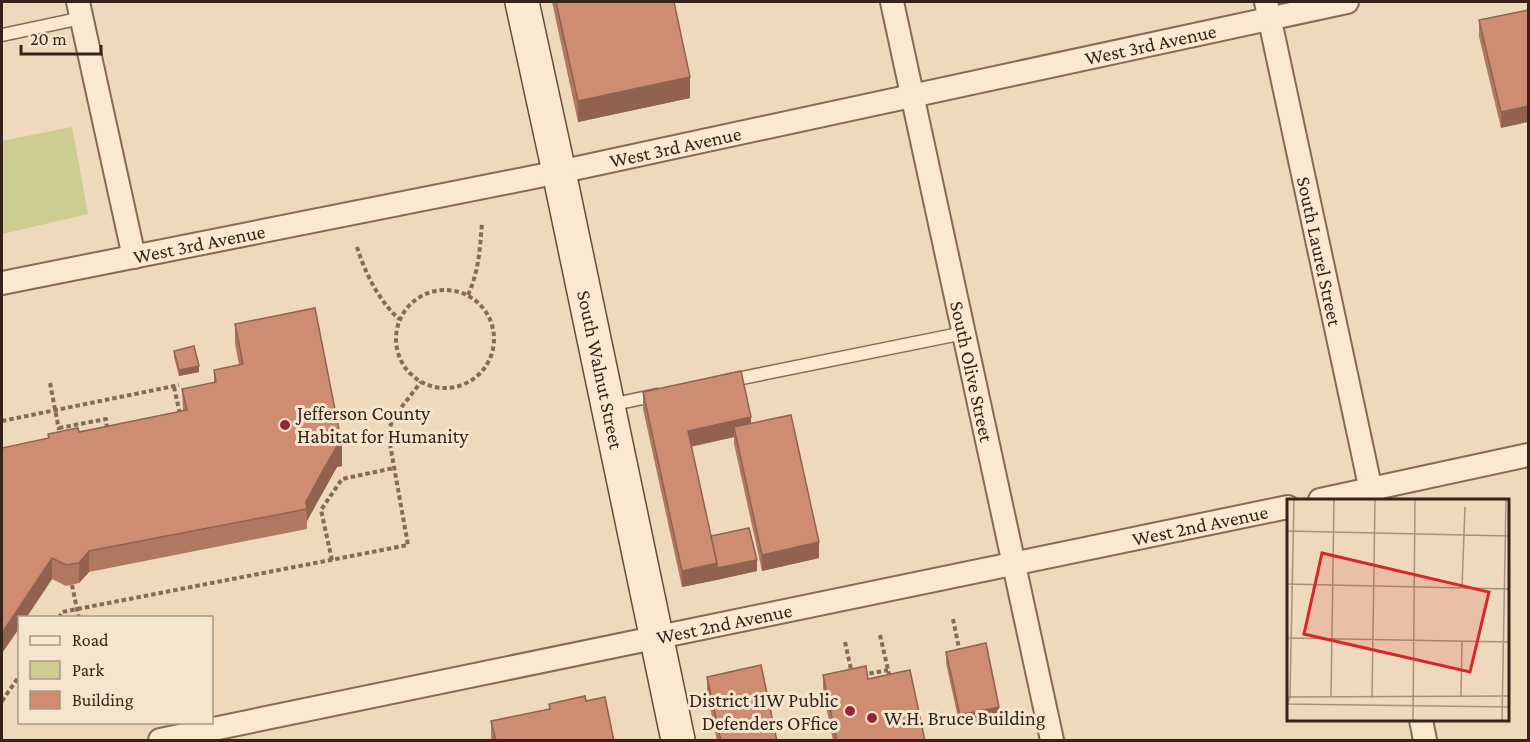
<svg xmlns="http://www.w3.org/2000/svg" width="1530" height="742" font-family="'Crimson Pro',serif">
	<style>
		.green { fill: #cdcc91 }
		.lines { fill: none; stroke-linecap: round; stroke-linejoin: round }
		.lane-casing { stroke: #876956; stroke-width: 15 }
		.street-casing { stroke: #876956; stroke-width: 26 }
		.secondary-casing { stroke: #694b39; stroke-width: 36 }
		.path { stroke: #876956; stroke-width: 4; stroke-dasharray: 4.5 3; stroke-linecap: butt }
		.lane { stroke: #fae8d0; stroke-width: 12 }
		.street { stroke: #fae8d0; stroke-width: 22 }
		.secondary { stroke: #fae8d0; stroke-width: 33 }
		.wall { fill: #b17861 }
		.shaded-wall { fill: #90624f }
		.building { fill: #ce8c71; stroke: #90624f; stroke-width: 1.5 }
		.poi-dot { fill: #982434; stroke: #f6e5cd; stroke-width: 2 }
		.labels { text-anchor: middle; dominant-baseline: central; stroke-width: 6; stroke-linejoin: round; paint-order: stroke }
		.street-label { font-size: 20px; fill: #36241b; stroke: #f6e5cd }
		.poi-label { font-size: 20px; fill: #36241b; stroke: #f6e5cd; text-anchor: start }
		.inset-road { fill: none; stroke: #a5917c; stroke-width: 1.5 }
		.view { fill: #d62828; fill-opacity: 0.15; stroke: #d62828; stroke-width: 3 }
		.inset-edge { fill: none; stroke: #36241b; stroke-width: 3 }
	</style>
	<rect width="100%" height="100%" fill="#efd9bd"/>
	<path class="green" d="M 72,127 L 88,214 L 2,234 L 2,141 Z"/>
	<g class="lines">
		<defs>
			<g id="lane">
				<path d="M 2,35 L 82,18"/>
				<path d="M 727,381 L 964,333"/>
				<path d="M 610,405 L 657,395"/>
			</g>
			<g id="street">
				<path d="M 78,2 L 134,257"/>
				<path id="s1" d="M 892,2 L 1052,740"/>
				<path id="s2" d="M 1266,2 L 1373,500"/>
				<path id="s3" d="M 2,283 L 559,172 L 1347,2"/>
				<path d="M 1320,500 L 1528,455"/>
				<path d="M 1421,720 L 1425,740"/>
				<path id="s4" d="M 160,740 L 1288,507"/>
			</g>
			<g id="secondary">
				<path id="s5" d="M 522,2 L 559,172 L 678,740"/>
			</g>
		</defs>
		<use href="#lane" class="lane-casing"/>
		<use href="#street" class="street-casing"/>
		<use href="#secondary" class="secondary-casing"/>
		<g class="path">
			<path d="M 357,247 C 365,273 379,301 399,319"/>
			<circle cx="445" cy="339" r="49"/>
			<path d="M 468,295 C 479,271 480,248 482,222"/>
			<path d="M 50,383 L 59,430"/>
			<path d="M 174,387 L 180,414"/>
			<path d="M 2,421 L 179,385"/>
			<path d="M 59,428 L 106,419 L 107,428 L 106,428"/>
			<path d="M 332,560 L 321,510 L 342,479 L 394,468"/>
			<path d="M 72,585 L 79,618"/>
			<path d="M 59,618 L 62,612 L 408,545 L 388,433 L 393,418 L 421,382"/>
			<path d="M 953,619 L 960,653"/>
			<path d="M 880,635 L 890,678"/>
			<path d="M 845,642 L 852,674"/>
			<path d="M 862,675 L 888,670"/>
			<path d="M 2,701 L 20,675"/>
		</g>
		<use href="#lane" class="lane"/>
		<use href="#street" class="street"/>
		<use href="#secondary" class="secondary"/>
	</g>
	<g class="wall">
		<path d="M 552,2 L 674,2 L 690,98 L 578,122 Z"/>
		<path d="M 1528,10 L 1501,128 L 1479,37 L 1479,20 Z"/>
		<path d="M 235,324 L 342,466 L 337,467 L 322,493 L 307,521 L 307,529 L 89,572 L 79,583 L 66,586 L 52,579 L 26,618 L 20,618 L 20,627 L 2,653 L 48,439 L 48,434 L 79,432 L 183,411 L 182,389 L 214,382 L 214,370 L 239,365 L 235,344 Z"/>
		<path d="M 174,351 L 199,372 L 179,376 L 174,357 Z"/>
		<path d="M 643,392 L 751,424 L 819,558 L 762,571 L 734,444 L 734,437 L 691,447 L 711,536 L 757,571 L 682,587 L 643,409 Z"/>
		<path d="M 946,652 L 999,718 L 960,727 L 946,663 Z"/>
		<path d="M 823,675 L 868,679 L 925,741 L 833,741 L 823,691 Z"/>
		<path d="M 707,677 L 777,741 L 717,741 L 707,693 Z"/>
		<path d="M 586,701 L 614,741 L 491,741 L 491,721 L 549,709 L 549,704 Z"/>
	</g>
	<g class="shaded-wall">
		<path d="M 690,77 L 690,98 L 578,122 L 578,101 Z"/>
		<path d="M 1528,106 L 1528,122 L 1501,128 L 1501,112 Z"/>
		<path d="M 199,366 L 199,372 L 179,376 L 179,370 Z"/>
		<path d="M 751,417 L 751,434 L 734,427 L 734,437 L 688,447 L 688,431 Z"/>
		<path d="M 342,445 L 342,466 L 337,467 L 307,521 L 306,502 L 337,446 Z"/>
		<path d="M 819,542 L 819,558 L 762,571 L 762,555 Z"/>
		<path d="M 89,551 L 89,572 L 79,583 L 79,563 Z"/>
		<path d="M 52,558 L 52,579 L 26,618 L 20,618 L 20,627 L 2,653 L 2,633 Z"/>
		<path d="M 757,560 L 757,571 L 717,580 L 717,568 Z"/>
		<path d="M 717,563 L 717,580 L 682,587 L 682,571 Z"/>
		<path d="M 999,707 L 999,718 L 960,727 L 960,715 Z"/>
	</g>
	<g class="building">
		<path d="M 556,2 L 674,2 L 690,77 L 578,101 Z"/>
		<path d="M 1528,10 L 1528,106 L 1501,112 L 1479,20 Z"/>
		<path d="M 315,308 L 342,445 L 337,446 L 322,472 L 306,502 L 307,509 L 89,551 L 79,563 L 66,565 L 52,558 L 2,633 L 2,448 L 49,438 L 48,434 L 78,428 L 79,432 L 187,410 L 182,389 L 216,382 L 214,370 L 243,364 L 235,324 Z"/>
		<path d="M 194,346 L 199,366 L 179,370 L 174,351 Z"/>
		<path d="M 741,371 L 751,417 L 688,431 L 717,563 L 682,571 L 643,392 Z"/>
		<path d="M 791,415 L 819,542 L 762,555 L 734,427 Z"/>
		<path d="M 749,528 L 757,560 L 717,568 L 717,563 L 711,536 Z"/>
		<path d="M 986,643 L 999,707 L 960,715 L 946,652 Z"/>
		<path d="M 761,665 L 777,741 L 721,741 L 707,677 Z"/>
		<path d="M 866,666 L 868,679 L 910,670 L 925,741 L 837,741 L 823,675 Z"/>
		<path d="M 585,696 L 586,701 L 605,697 L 614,741 L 496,741 L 491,721 L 550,709 L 549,704 Z"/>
	</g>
	<g class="poi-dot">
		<circle cx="285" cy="425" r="6"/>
		<circle cx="850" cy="711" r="6"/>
		<circle cx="872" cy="718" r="6"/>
	</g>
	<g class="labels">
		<g class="street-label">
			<text stroke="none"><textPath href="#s3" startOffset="1173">West 3rd Avenue</textPath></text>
			<text stroke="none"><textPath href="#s3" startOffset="687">West 3rd Avenue</textPath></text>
			<text stroke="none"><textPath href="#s3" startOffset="201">West 3rd Avenue</textPath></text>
			<text stroke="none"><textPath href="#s2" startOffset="255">South Laurel Street</textPath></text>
			<text stroke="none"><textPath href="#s5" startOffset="376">South Walnut Street</textPath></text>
			<text stroke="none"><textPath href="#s1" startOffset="378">South Olive Street</textPath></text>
			<text stroke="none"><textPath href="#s4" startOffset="1062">West 2nd Avenue</textPath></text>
			<text stroke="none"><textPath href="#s4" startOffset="576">West 2nd Avenue</textPath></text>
		</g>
		<g class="poi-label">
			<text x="297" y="413">Jefferson County<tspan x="297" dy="23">Habitat for Humanity</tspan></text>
			<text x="838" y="700" text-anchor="end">District 11W Public<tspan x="838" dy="23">Defenders OFfice</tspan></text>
			<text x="884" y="718">W.H. Bruce Building</text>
		</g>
	</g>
	<g transform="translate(1287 499)">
		<rect width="222" height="222" fill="#efd9bd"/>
		<path class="inset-road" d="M 0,32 L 222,37M 0,85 L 222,90M 175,88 L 178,8M 0,139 L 222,143M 174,197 L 175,142M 0,198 L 222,197M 44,198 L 47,0M 85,199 L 88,1M 0,205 L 222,208M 0,205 L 3,198 L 7,0M 126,222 L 128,0M 215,222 L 219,0"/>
		<path class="view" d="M 35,54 L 202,93 L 183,173 L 17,135 Z"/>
		<rect width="222" height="222" class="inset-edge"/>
	</g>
	<rect width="1530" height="742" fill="none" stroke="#36241b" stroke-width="6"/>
	<rect x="18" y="616" width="195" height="108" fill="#f6e5cd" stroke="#a99886" stroke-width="1.5"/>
	<rect x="30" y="636" width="30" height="9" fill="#fae8d0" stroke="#a99886" stroke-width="1.5"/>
	<text x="72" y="646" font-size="18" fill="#36241b">Road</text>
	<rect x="30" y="661" width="30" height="18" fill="#cdcc91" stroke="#a99886" stroke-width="1.5"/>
	<text x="72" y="676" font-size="18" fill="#36241b">Park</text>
	<rect x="30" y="691" width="30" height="18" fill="#ce8c71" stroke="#a99886" stroke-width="1.5"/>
	<text x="72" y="706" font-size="18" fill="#36241b">Building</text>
	<path d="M21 45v9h80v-9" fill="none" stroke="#36241b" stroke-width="3"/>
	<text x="30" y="45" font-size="18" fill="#36241b" stroke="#f6e5cd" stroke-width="4.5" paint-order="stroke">20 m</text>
</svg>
